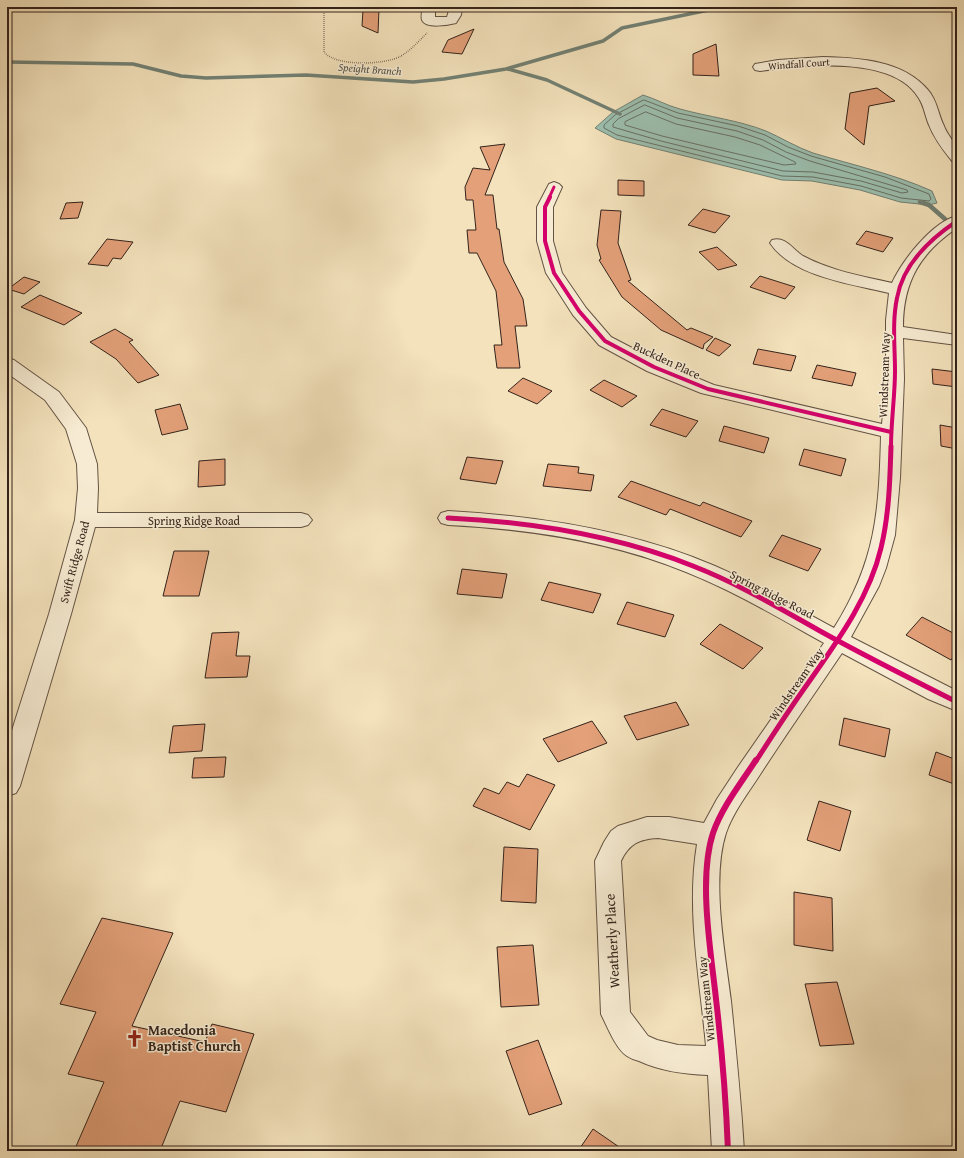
<svg xmlns="http://www.w3.org/2000/svg" width="964" height="1158" font-family="'Gentium Book Plus',serif">
	<style>
		.water { fill: #9bbeae; stroke: #728073 }
		.lines { fill: none; stroke-linecap: round; stroke-linejoin: round }
		.shore { stroke: #687064; stroke-width: 1 }
		.stream-far1 { stroke: #728073; stroke-width: 3.5 }
		.stream { stroke: #728073; stroke-width: 4.5 }
		.building { fill: #e3a079; stroke: #34231b }
		.minor-casing { stroke: #645343; stroke-width: 2 }
		.path { stroke: #34231b; stroke-width: 1.5; stroke-dasharray: 0.5 1.5; stroke-linecap: butt }
		.minor { fill: #f7ecd3; fill-rule: evenodd }
		.cycleway-far3-casing { stroke: #f7ecd3; stroke-width: 4.5 }
		.cycleway-far2-casing { stroke: #f7ecd3; stroke-width: 6 }
		.cycleway-far1-casing { stroke: #f7ecd3; stroke-width: 8 }
		.cycleway-casing { stroke: #f7ecd3; stroke-width: 9 }
		.cycleway-far3 { stroke: #d6006c; stroke-width: 3 }
		.cycleway-far2 { stroke: #d6006c; stroke-width: 4 }
		.cycleway-far1 { stroke: #d6006c; stroke-width: 5 }
		.cycleway { stroke: #d6006c; stroke-width: 6 }
		.labels { text-anchor: middle; dominant-baseline: central; stroke-width: 3; stroke-linejoin: round; paint-order: stroke }
		.far-street-label { font-size: 10px; fill: #34231b; stroke: #f7ecd3 }
		.far-water-label { font-size: 11px; font-style: italic; fill: #535247; stroke: #f7ecd3 }
		.street-label { font-size: 12px; fill: #34231b; stroke: #f7ecd3 }
		.near-street-label { font-size: 14px; fill: #34231b; stroke: #f7ecd3 }
		.near-poi-label { font-size: 14px; font-weight: bold; fill: #34231b; stroke: #f7ecd3; text-anchor: start }
	</style>
	<rect width="100%" height="100%" fill="#f3e2bc"/>
	<filter id="stains"><feTurbulence type="fractalNoise" baseFrequency=".005" numOctaves="4"/><feColorMatrix values="0 0 0 0 .2 0 0 0 0 .09 0 0 0 0 .02 0 0 0 .5 -.17"/></filter>
	<radialGradient id="worn" r=".72"><stop offset=".6" stop-color="#630" stop-opacity="0"/><stop offset="1" stop-color="#630" stop-opacity=".3"/></radialGradient>
	<path class="water" d="M 643,95 C 656,99 668,106 680,109 C 709,117 738,120 766,131 C 782,138 796,147 813,153 C 853,165 894,174 932,191 L 937,203 L 929,205 L 900,202 L 860,190 L 812,181 L 782,180 L 616,139 L 595,128 L 613,112 Z"/>
	<g class="lines">
		<g class="shore">
			<path d="M 644,100 L 678,113 L 738,126 L 765,135 L 788,147 L 811,156 L 885,177 L 929,194 L 931,199 L 929,201 L 901,198 L 861,186 L 813,177 L 782,176 L 617,135 L 604,128 L 604,125 L 615,115 Z"/>
			<path d="M 645,105 L 677,118 L 737,131 L 763,140 L 786,152 L 810,161 L 907,190 L 908,192 L 902,193 L 861,181 L 813,172 L 783,171 L 661,141 L 613,127 L 613,124 L 618,119 Z"/>
			<path d="M 646,112 L 676,124 L 735,137 L 760,145 L 795,162 L 796,164 L 784,165 L 662,136 L 625,125 L 625,122 Z"/>
		</g>
		<g class="stream-far1">
			<path d="M 7,62 L 133,64 L 181,76 L 206,78 L 306,75 L 413,82 L 444,79 L 506,69 L 603,41 L 622,28 L 723,7"/>
			<path d="M 508,69 L 547,80 L 620,114"/>
		</g>
		<path class="stream" d="M 920,202 L 929,205 L 945,219"/>
	</g>
	<g class="building">
		<path d="M 379,9 L 378,33 L 362,26 L 363,10 Z"/>
		<path d="M 474,29 L 462,54 L 442,52 L 448,40 Z"/>
		<path d="M 716,44 L 719,76 L 693,75 L 693,54 Z"/>
		<path d="M 877,88 L 895,101 L 869,106 L 864,145 L 845,129 L 850,93 Z"/>
		<path d="M 505,144 L 485,195 L 493,195 L 497,229 L 499,229 L 504,262 L 523,299 L 527,326 L 515,326 L 520,368 L 497,368 L 494,345 L 502,345 L 496,291 L 477,253 L 469,253 L 467,230 L 476,230 L 473,200 L 466,200 L 465,187 L 473,168 L 490,170 L 480,147 Z"/>
		<path d="M 618,180 L 644,181 L 644,196 L 618,195 Z"/>
		<path d="M 83,202 L 78,218 L 60,219 L 66,203 Z"/>
		<path d="M 703,209 L 730,216 L 715,233 L 688,225 Z"/>
		<path d="M 601,210 L 621,211 L 618,243 L 631,280 L 628,281 L 687,330 L 691,328 L 713,337 L 704,344 L 703,349 L 661,330 L 622,297 L 599,260 L 601,259 L 597,245 Z"/>
		<path d="M 866,231 L 893,238 L 883,252 L 856,244 Z"/>
		<path d="M 107,239 L 133,242 L 121,259 L 113,258 L 108,266 L 88,264 Z"/>
		<path d="M 717,247 L 737,265 L 718,270 L 699,252 Z"/>
		<path d="M 760,276 L 795,287 L 785,299 L 750,287 Z"/>
		<path d="M 24,277 L 40,282 L 24,294 L 8,289 Z"/>
		<path d="M 40,295 L 82,313 L 64,325 L 21,307 Z"/>
		<path d="M 115,329 L 133,340 L 129,342 L 159,375 L 138,383 L 116,359 L 90,342 Z"/>
		<path d="M 715,338 L 731,345 L 719,356 L 706,350 Z"/>
		<path d="M 758,349 L 796,356 L 791,371 L 753,364 Z"/>
		<path d="M 817,365 L 856,373 L 852,386 L 812,378 Z"/>
		<path d="M 932,369 L 957,372 L 957,387 L 933,384 Z"/>
		<path d="M 523,378 L 552,391 L 537,404 L 508,391 Z"/>
		<path d="M 604,380 L 637,396 L 622,407 L 590,390 Z"/>
		<path d="M 180,404 L 188,429 L 162,435 L 155,410 Z"/>
		<path d="M 662,409 L 698,421 L 686,437 L 650,425 Z"/>
		<path d="M 940,425 L 957,428 L 957,449 L 941,446 Z"/>
		<path d="M 724,426 L 769,438 L 764,453 L 719,441 Z"/>
		<path d="M 804,449 L 846,459 L 841,476 L 799,465 Z"/>
		<path d="M 467,457 L 503,461 L 496,484 L 460,479 Z"/>
		<path d="M 225,459 L 225,485 L 198,487 L 199,461 Z"/>
		<path d="M 548,464 L 579,467 L 578,473 L 594,475 L 591,491 L 543,486 Z"/>
		<path d="M 631,481 L 700,506 L 703,502 L 752,521 L 741,537 L 670,509 L 666,515 L 618,497 Z"/>
		<path d="M 782,535 L 821,549 L 808,571 L 769,556 Z"/>
		<path d="M 174,551 L 209,551 L 199,596 L 163,596 Z"/>
		<path d="M 462,569 L 507,574 L 502,598 L 457,594 Z"/>
		<path d="M 549,582 L 601,594 L 593,613 L 541,600 Z"/>
		<path d="M 627,602 L 674,615 L 665,637 L 617,624 Z"/>
		<path d="M 922,617 L 957,635 L 957,652 L 951,660 L 906,635 Z"/>
		<path d="M 720,624 L 763,648 L 743,669 L 700,644 Z"/>
		<path d="M 239,632 L 236,656 L 250,656 L 247,677 L 205,678 L 212,633 Z"/>
		<path d="M 676,702 L 689,725 L 637,740 L 624,716 Z"/>
		<path d="M 844,718 L 890,729 L 885,757 L 839,745 Z"/>
		<path d="M 592,721 L 607,743 L 558,762 L 543,739 Z"/>
		<path d="M 205,724 L 202,751 L 169,753 L 173,726 Z"/>
		<path d="M 936,752 L 957,760 L 957,785 L 929,775 Z"/>
		<path d="M 226,757 L 224,777 L 192,778 L 194,758 Z"/>
		<path d="M 527,774 L 555,785 L 530,830 L 473,806 L 484,788 L 499,794 L 507,782 L 519,787 Z"/>
		<path d="M 819,801 L 851,811 L 840,851 L 807,840 Z"/>
		<path d="M 504,847 L 538,849 L 536,903 L 501,901 Z"/>
		<path d="M 794,892 L 832,898 L 833,951 L 794,945 Z"/>
		<path d="M 102,918 L 173,933 L 132,1026 L 205,1042 L 212,1024 L 254,1034 L 226,1112 L 180,1101 L 160,1151 L 74,1151 L 104,1082 L 68,1074 L 96,1012 L 60,1004 Z"/>
		<path d="M 533,945 L 539,1005 L 501,1007 L 497,947 Z"/>
		<path d="M 837,982 L 854,1044 L 820,1046 L 805,984 Z"/>
		<path d="M 538,1040 L 562,1104 L 529,1115 L 506,1051 Z"/>
		<path d="M 593,1129 L 625,1151 L 578,1151 Z"/>
	</g>
	<g class="lines">
		<defs>
			<g id="minor">
				<path d="M 423,7 L 435,7 L 435,17 L 447,17 L 450,7 L 462,7 L 461,15 L 456,23 C 448,25 426,29 422,20 C 421,17 422,10 423,7 Z"/>
				<path d="M 823,57 C 859,58 903,60 928,90 C 937,100 938,114 944,126 C 947,134 953,140 956,147 C 958,151 957,158 957,163 L 952,161 C 943,150 934,138 929,125 C 925,116 924,105 918,97 C 892,55 802,65 760,71 L 755,70 L 753,67 L 755,64 L 778,60 Z"/>
				<path d="M 554,182 L 559,184 L 562,187 L 553,207 L 553,241 L 562,273 L 586,308 L 611,337 L 661,363 L 714,385 L 882,424 L 886,379 L 886,320 L 889,293 C 852,284 793,277 770,243 L 772,240 C 786,236 792,249 803,256 C 831,271 862,276 892,283 C 902,261 932,222 957,216 L 957,228 C 920,253 903,282 903,327 L 957,335 L 957,345 L 903,338 L 904,379 L 900,478 L 895,535 L 886,568 L 879,586 L 851,637 L 957,691 L 957,711 L 928,699 L 842,653 C 815,693 787,733 761,773 C 749,792 733,812 726,833 C 711,879 725,953 731,1001 C 736,1051 741,1100 744,1151 L 712,1151 L 708,1075 C 683,1074 661,1071 639,1061 C 635,1060 630,1058 627,1056 C 616,1049 607,1026 601,1014 L 595,861 L 604,842 L 611,831 L 618,826 L 647,817 L 669,817 L 704,823 L 717,799 L 738,767 L 824,643 C 779,618 734,591 686,572 C 610,541 529,529 448,525 L 441,523 L 438,518 L 441,513 L 448,511 C 539,516 631,530 715,566 C 756,584 795,607 834,628 C 876,561 879,512 881,436 L 701,393 L 647,371 L 599,345 L 573,315 L 546,273 L 537,241 L 537,207 L 549,184 ZM 658,838 L 697,844 C 686,911 700,979 706,1046 L 678,1045 L 657,1040 L 648,1036 L 630,1012 L 621,861 C 629,844 639,839 658,838 Z"/>
				<path d="M 7,358 L 14,360 L 59,392 L 86,428 L 97,464 L 98,488 L 97,513 L 301,513 L 308,515 L 312,520 L 308,525 L 301,527 L 95,527 L 71,614 L 20,786 L 16,793 L 7,796 L 7,746 L 49,614 L 75,520 L 78,488 L 77,464 L 66,429 L 45,400 L 7,373 Z"/>
			</g>
		</defs>
		<use href="#minor" class="minor-casing"/>
		<path class="path" d="M 324,7 L 324,52 C 336,67 386,65 401,56 C 411,50 419,41 427,33"/>
		<use href="#minor" class="minor"/>
		<defs>
			<path id="cycleway-far3" d="M 549,198 L 554,187"/>
			<g id="cycleway-far2">
				<path d="M 550,197 L 545,207 L 545,241 L 554,273 L 579,311 L 605,341 L 654,367 L 708,389 L 891,432"/>
				<path d="M 891,447 C 891,421 895,396 895,371 C 895,347 892,322 897,298 C 903,264 930,239 957,221"/>
			</g>
			<g id="cycleway-far1">
				<path d="M 448,518 C 532,522 615,535 693,566 C 737,583 779,608 820,631 C 865,656 911,679 957,702"/>
				<path d="M 756,761 C 772,736 789,710 806,686 C 836,643 869,599 881,548 C 889,515 890,480 891,446"/>
			</g>
			<path id="cycleway" d="M 728,1151 C 726,1100 722,1050 716,999 C 711,952 698,879 713,833 C 722,807 741,783 756,760"/>
		</defs>
		<use href="#cycleway-far3" class="cycleway-far3-casing"/>
		<use href="#cycleway-far2" class="cycleway-far2-casing"/>
		<use href="#cycleway-far1" class="cycleway-far1-casing"/>
		<use href="#cycleway" class="cycleway-casing"/>
		<use href="#cycleway-far3" class="cycleway-far3"/>
		<use href="#cycleway-far2" class="cycleway-far2"/>
		<use href="#cycleway-far1" class="cycleway-far1"/>
		<use href="#cycleway" class="cycleway"/>
	</g>
	<defs>
		<symbol id="church-bare" viewBox="-9 -9 18 18"><path d="M-1.2-6h2.4v3.5h3.3v2.4h-3.3V6h-2.4V-.1h-3.3v-2.4h3.3Z" fill="#8f2418" stroke="#f7ecd3" stroke-width="2.5" paint-order="stroke"/></symbol>
	</defs>
	<g fill-rule="evenodd">
		<use href="#church-bare" x="122" y="1026" width="25" height="25"/>
	</g>
	<g class="labels">
		<g class="far-street-label">
			<text transform="translate(799 64) rotate(-4)">Windfall Court</text>
		</g>
		<g class="far-water-label">
			<text transform="translate(370 69) rotate(4)">Speight Branch</text>
		</g>
		<g class="street-label">
			<text transform="translate(667 360) rotate(25)">Buckden Place</text>
			<text transform="translate(884 375) rotate(-88)">Windstream Way</text>
			<text x="194" y="520">Spring Ridge Road</text>
			<text transform="translate(74 562) rotate(-75)">Swift Ridge Road</text>
			<text transform="translate(772 594) rotate(27)">Spring Ridge Road</text>
			<text transform="translate(796 684) rotate(-55)">Windstream Way</text>
			<text transform="translate(706 999) rotate(-96)">Windstream Way</text>
		</g>
		<g class="near-street-label">
			<text transform="translate(612 941) rotate(-93)">Weatherly Place</text>
		</g>
		<g class="near-poi-label">
			<text x="148" y="1030">Macedonia<tspan x="148" dy="16">Baptist Church</tspan></text>
		</g>
	</g>
	<rect width="964" height="1158" fill="none" stroke="#f3e2bc" stroke-width="24"/>
	<rect x="8" y="8" width="948" height="1142" fill="none" stroke="#34231b" stroke-width="2"/>
	<rect x="12" y="12" width="940" height="1134" fill="none" stroke="#34231b"/>
	<rect width="100%" height="100%" filter="url(#stains)"/>
	<rect width="100%" height="100%" fill="url(#worn)"/>
</svg>
